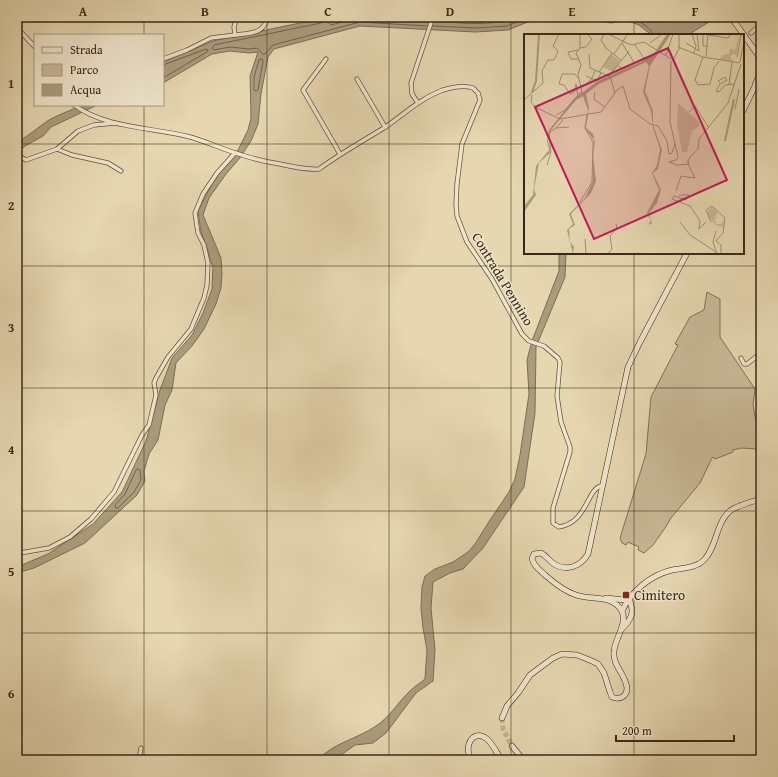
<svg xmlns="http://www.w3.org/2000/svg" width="778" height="777" font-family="'Gentium Book Plus',serif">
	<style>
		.green { fill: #c9b997; stroke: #817058 }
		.water { fill: #ab9c7d; stroke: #7d6e55 }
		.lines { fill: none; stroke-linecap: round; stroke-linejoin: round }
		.shore { stroke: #72624a; stroke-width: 1 }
		.secondary-tunnel { stroke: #c3b492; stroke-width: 5; stroke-dasharray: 5 2.5; stroke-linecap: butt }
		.street-casing { stroke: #64543e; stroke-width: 5 }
		.secondary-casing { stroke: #392818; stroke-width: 6 }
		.street { stroke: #efe5cc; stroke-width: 3.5 }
		.secondary { stroke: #efe5cc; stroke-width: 5 }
		.grid { fill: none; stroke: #392818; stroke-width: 1; stroke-opacity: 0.55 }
		.poi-dot { fill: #8f2418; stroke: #efe5cc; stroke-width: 1.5 }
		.labels { text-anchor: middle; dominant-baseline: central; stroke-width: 3; stroke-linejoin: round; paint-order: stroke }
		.street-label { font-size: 14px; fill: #392818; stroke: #efe5cc }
		.poi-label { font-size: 14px; fill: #392818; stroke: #efe5cc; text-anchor: start }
		.inset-river { fill: none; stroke: #ab9c7d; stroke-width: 2 }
		.inset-road { fill: none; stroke: #a19174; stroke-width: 1 }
		.view { fill: #c2185b; fill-opacity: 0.15; stroke: #c2185b; stroke-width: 2 }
		.inset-edge { fill: none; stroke: #392818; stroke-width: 2 }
		.neatline { fill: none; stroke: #392818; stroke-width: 1.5 }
		.grid-label { font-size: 13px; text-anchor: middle; font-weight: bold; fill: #392818 }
	</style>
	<rect width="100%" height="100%" fill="#e6d7b1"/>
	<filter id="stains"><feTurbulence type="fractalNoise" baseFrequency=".005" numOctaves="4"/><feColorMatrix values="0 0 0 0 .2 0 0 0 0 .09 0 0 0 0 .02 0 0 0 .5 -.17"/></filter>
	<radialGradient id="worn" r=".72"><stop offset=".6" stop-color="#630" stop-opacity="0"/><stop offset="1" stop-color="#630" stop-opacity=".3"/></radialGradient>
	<path class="green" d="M 707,292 L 720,299 L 720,337 L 755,389 L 753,405 L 756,422 L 761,425 L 761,443 L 758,449 L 741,448 L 733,450 L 733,452 L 715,459 L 713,457 L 712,458 L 700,483 L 671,518 L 665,528 L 653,545 L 644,553 L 638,550 L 639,547 L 628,542 L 626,545 L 622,543 L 620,538 L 646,454 L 651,397 L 678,345 L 675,344 L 690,317 L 704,310 Z"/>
	<g class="water">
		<path d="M 329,17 L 428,17 L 465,19 L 479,17 L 540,17 L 508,30 L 475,32 L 360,26 L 274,49 L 268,57 L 261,94 L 258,124 L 251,141 L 239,159 L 226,174 L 209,198 L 203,215 L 221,258 L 222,273 L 221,288 L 216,304 L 204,329 L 192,346 L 176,363 L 172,390 L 165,405 L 158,440 L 149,454 L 144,471 L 145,481 L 137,495 L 85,543 L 34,568 L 17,573 L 17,567 L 48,554 L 93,524 L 122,492 L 146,441 L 160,390 L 172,358 L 192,335 L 203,313 L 212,289 L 213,268 L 206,245 L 201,232 L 198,211 L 211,186 L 219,172 L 238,150 L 248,130 L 251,118 L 250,76 L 258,52 L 249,53 L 230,51 L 212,54 L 163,83 L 163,62 L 213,41 Z"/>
		<path d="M 577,17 L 717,17 L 688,35 L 648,35 L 649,33 L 639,25 L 631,22 L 623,21 L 611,23 Z"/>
		<path d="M 81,105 L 97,105 L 51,127 L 43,136 L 25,146 L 17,153 L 17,142 C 29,136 38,127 49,120 C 59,114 71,111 81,105 Z"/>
		<path d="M 559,253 L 566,253 L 565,277 L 536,347 L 535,413 L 524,487 L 483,548 L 463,569 L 450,573 L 433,582 L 431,608 L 435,650 L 433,681 L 416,693 L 386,733 L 373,743 L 355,745 L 334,760 L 318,760 C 333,743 357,739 376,726 C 390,717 398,702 410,691 C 415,686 420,683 425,679 L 427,650 L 423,628 L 421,608 L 422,587 L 425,576 L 435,569 L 453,562 L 468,552 L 475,544 L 490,520 L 509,492 L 515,479 L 520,455 L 529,394 L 527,360 L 532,341 L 559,271 Z"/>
	</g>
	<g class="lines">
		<g class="shore">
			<path d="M 325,17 L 324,21 L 321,23 L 214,45 L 212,48 L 214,50 L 230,47 L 249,49 L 257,48 L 264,55 L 273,45 L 360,22 L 427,26"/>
			<path d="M 330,17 L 329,23 L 331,25 L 360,17 L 429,21"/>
			<path d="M 601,17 C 620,22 630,12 647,27 C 651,30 652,31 652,35"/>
			<path d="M 434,21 C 461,23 491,27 516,17"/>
			<path d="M 433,26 L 475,28 L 507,26 L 529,17"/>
			<path d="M 262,59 L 263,61 L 258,90 L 256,91 L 254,90 L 254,77 L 259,60 Z"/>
			<path d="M 163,65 L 206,49 L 208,50 L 207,52 L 163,78"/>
			<path d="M 138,469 L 140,470 L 141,480 L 134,492 L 118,508 L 116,508 L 115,505 L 125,494 L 136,470 Z"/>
		</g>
		<path class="secondary-tunnel" d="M 502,718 L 503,729 L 512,746"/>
		<defs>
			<g id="street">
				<path d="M 237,17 L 234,27 L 235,35 C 250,33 263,35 268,17"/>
				<path d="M 17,28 L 35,47"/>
				<path d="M 751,33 L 761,24"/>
				<path d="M 163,59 L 187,50 L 211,38 L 235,35"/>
				<path d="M 326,59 L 303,90 L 340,154"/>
				<path d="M 357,79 L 385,127"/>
				<path d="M 418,103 L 412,94 L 411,83 L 433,17"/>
				<path d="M 74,105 C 107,129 152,127 190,137 C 208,142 224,150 242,155 C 254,159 267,162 280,164 C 293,167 306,170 319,169 C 340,154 362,141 384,128 C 403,115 421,98 443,90 C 453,87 464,85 473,88 L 478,93 L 480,100 L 462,144 L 457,184 L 456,204 L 457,216 L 467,242 L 492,279 L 522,334 L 529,341 L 544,346 L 558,358 L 560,362 L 557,396 L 561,422 L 570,447 L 570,452 L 553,508 L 553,523 L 559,527 C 587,523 587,489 601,486"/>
				<path d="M 115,123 L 94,125 L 78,131 L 57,149 L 72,155 L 108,163 L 121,171"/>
				<path d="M 17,155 L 26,160 L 57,149"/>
				<path d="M 741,358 L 744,364 L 747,364 L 761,353"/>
				<path d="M 17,557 L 20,553 L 49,548 L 70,537 L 91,519 L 114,492 L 142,435 L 149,425 L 156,395 L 154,383 L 156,378 L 168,357 L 191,329 L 204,298 L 207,285 L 208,263 L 204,245 L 198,233 L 195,213 L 203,194 L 217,173 L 235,153"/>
				<path d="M 139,760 L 141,748"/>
			</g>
			<g id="secondary">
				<path d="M 731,17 L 761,59"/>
				<path d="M 755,85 L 761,71 L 758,56"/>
				<path d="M 743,111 L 754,88 L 761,81"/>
				<path d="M 606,598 L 625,600 L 628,598"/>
				<path d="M 622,611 C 631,591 651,575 672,570 C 683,568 696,568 704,560 C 717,547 716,522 730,511 C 738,505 751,502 761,499"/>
				<path d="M 622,629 C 627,624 633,616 632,609 C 631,604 629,602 630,596"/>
				<path d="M 502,718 L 507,706 L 518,693 L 530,675 L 553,658 L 562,654 L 577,655 L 592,661 L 598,664 L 604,673 L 610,692 L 612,697 C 619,700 627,697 627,688 C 626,675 612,665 614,651 C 615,637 631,620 619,607 C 608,595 590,600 576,595 C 564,591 554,583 545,575 C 540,570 533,566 532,558 L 534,554 L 541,553 C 547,556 549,561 554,564 C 567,572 581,566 588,554 L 628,367 L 640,342 L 687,253"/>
				<path d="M 512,746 L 521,757 L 528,760"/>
				<path d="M 471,760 C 463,746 473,728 487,739 C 493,744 497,754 502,760"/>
			</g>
		</defs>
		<use href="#street" class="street-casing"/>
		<use href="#secondary" class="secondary-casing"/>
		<use href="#street" class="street"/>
		<use href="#secondary" class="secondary"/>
	</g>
	<path class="grid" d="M 144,17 L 144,35M 267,17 L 267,760M 389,17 L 389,760M 511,17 L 511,760M 634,17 L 634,35M 144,105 L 144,760M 17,144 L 525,144M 743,144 L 761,144M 634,253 L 634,760M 17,266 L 761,266M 17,388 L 761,388M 17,511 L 761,511M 17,633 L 761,633"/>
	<rect class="poi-dot" x="622" y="591" width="8" height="8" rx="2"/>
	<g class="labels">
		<g class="street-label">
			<text transform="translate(503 279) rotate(59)">Contrada Pennino</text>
		</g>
		<g class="poi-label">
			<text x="634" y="595">Cimitero</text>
		</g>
	</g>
	<g transform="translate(524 34)">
		<rect width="220" height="220" fill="#e6d7b1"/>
		<path d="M 216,0 L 212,21 L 208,20 L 206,24 L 210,27 L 195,26 L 199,21 L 205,20 L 206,15 L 210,15 L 210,19 ZM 87,20 L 96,27 L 89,38 L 79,33 ZM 154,69 L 175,88 L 175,92 L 168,97 L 163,118 L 158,118 L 153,91 ZM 188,173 L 194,179 L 191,183 L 194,184 L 190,185 L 192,190 L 197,190 L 200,186 L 199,193 L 192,191 L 185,183 L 183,178 Z" fill="#c9b997"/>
		<path d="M 143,0 L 147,0 L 126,32 L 121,57 L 129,77 L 129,91 L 138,116 L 134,135 L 129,139 L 137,156 L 133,169 L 125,179 L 128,189 L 124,191 L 127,186 L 123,179 L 135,156 L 128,139 L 133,131 L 136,115 L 129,94 L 127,77 L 119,58 L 125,32 L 122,28 L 75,50 L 62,60 L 65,74 L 62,94 L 69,100 L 71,108 L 69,121 L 72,147 L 67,159 L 47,180 L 51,191 L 45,195 L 46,208 L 50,213 L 49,220 L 43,196 L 49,190 L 45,180 L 61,164 L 69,147 L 68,127 L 70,106 L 61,94 L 64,76 L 59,62 L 52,66 L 27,96 L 24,106 L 27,118 L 15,129 L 10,155 L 12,161 L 0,178 L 0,172 L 9,161 L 12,132 L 25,116 L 23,107 L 25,96 L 51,64 L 74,47 L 117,28 L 131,18 Z" fill="#ab9c7d"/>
		<path class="inset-river" d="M 8,58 L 12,47 L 15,0M 201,107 L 210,65"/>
		<path class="inset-road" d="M 80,0 L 77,6 L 82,14 L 98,27M 84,0 L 107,11 L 120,8 L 147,25M 168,0 L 172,12 L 170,19M 173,0 L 175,17M 179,0 L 179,12 L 184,12M 184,1 L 204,4 L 207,0M 98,9 L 111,30M 126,9 L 137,1M 162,9 L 175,17M 154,13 L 179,23 L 216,29M 155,13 L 155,0M 56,14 L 62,13 L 68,5 L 63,0M 56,14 L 56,0M 54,16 L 44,18 L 47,25 L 54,25M 65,20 L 66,34 L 85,42 L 105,17M 90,20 L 104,0M 142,21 L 149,0M 182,23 L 184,0M 213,23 L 217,1M 149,26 L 156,13M 147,27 L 146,88 L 154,123 L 152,126 L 145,128 L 153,131 L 164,130 L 171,144 L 157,142 L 152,157M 216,28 L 220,7M 94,32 L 99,35 L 120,24 L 110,10M 75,38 L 88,19M 62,42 L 73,47 L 77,39M 86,42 L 91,59M 55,45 L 51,40 L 38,40 L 35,50 L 40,51 L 46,60 L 50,58 L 52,50 L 54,61 L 58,58 L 54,40 L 57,31 L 52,19 L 56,14M 171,46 L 174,51 L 186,50 L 190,34 L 195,27M 171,46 L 179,23M 203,46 L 196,50 L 192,57 L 195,58 L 201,51 L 210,50M 196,49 L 194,47 L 201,43 L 203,47M 205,50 L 208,28M 58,53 L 67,46 L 71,37M 71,58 L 70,65 L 81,73M 8,61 L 7,68 L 11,73 L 36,85 L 77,78 L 93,56 L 99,52 L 106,75 L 126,90 L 134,92 L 143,107 L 145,120 L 148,119 L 151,110M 0,66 L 19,49 L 18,37 L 24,26 L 30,26 L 34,17 L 29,12 L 35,0M 211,75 L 215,55M 165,78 L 171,72 L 185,94M 32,81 L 41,76 L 54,61M 39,86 L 32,94 L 45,93M 163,128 L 164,128 L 165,129 L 165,130 L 164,128 L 164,127 L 166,123 L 174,115 L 175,105 L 204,69 L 217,30M 23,131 L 27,118 L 25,99 L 32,94M 155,161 L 165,161 L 162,166 L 150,162 L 148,165 L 166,172 L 176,187 L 175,195 L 182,188M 56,168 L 68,148 L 69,108 L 61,94 L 63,81M 156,188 L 166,201 L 192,218M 187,188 L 182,176 L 188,172 L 201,184 L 199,199 L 192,207 L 197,211 L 197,220M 192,197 L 189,208 L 193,220M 61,205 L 62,220M 84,220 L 88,215 L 86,202 L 93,194 L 92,190"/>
		<path class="view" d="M 144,14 L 203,146 L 70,205 L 11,73 Z"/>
		<rect width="220" height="220" class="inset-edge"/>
	</g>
	<rect width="778" height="777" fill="none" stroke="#e6d7b1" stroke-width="44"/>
	<rect x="34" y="34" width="130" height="72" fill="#efe5cc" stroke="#a69984"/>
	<rect x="42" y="47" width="20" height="6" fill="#efe5cc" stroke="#a69984"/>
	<text x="70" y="54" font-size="12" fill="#392818">Strada</text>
	<rect x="42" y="64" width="20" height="12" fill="#c9b997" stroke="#a69984"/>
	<text x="70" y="74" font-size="12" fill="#392818">Parco</text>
	<rect x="42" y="84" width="20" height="12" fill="#ab9c7d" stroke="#a69984"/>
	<text x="70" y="94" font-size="12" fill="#392818">Acqua</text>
	<path d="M616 735v6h118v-6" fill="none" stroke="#392818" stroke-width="2"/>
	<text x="622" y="735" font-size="12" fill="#392818" stroke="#efe5cc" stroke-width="3" paint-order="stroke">200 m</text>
	<rect x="22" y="22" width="734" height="733" class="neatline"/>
	<g class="grid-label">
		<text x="83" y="16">A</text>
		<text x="205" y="16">B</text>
		<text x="328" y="16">C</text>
		<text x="450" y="16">D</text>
		<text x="572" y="16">E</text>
		<text x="695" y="16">F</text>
		<text x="11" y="88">1</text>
		<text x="11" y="210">2</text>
		<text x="11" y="332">3</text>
		<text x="11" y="454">4</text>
		<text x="11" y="576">5</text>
		<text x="11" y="698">6</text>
	</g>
	<rect width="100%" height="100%" filter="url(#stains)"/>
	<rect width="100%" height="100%" fill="url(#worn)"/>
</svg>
